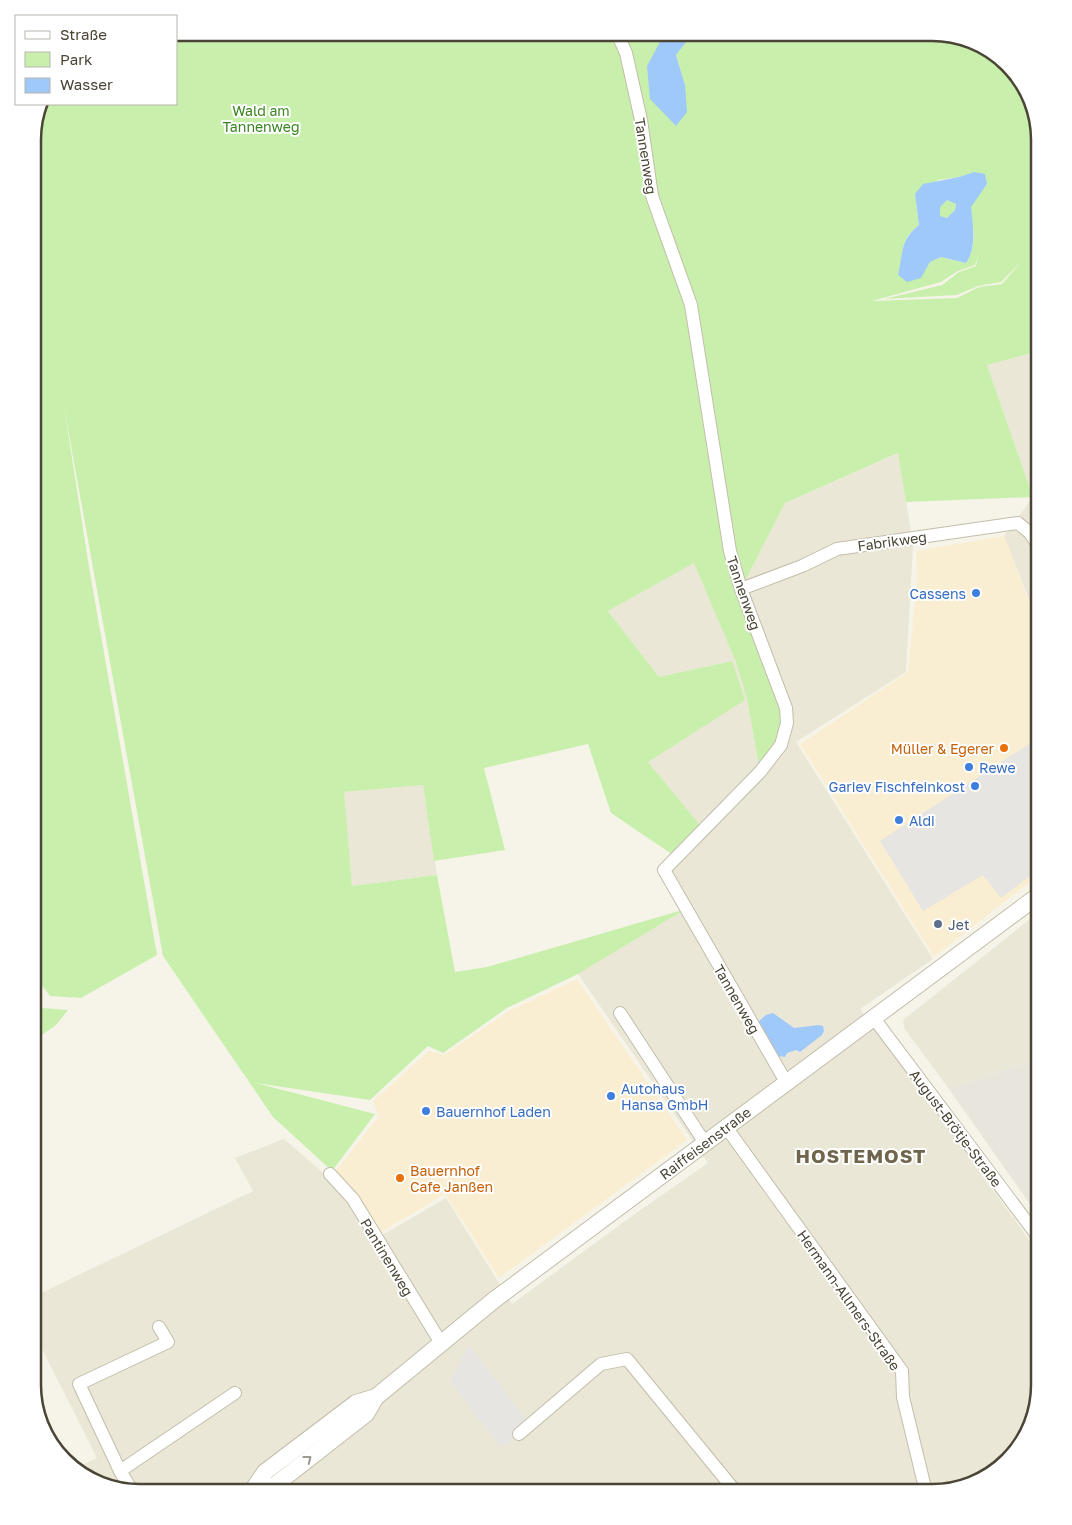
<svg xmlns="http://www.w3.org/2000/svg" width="1072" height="1525" font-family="'Golos Text',sans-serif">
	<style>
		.residential { fill: #ebe7d6 }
		.commercial { fill: #faeed2 }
		.industrial { fill: #e8e5dd }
		.green { fill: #c9efad; fill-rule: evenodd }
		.parking { fill: #e7e5e1 }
		.water { fill: #9fc9f9; fill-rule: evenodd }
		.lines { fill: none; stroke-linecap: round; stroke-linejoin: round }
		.minor-casing { stroke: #c3bdaa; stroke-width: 14 }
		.tertiary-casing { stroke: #c3bdaa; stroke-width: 18 }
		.minor { stroke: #fff; stroke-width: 12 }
		.tertiary { stroke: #fff; stroke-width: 16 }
		.oneway { stroke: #9c9990 }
		.shop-dot { fill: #3f7fe0; stroke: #fff; stroke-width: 2 }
		.food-dot { fill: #e8710a; stroke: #fff; stroke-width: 2 }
		.service-dot { fill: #5c6f8a; stroke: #fff; stroke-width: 2 }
		.labels { text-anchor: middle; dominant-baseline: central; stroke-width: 4; stroke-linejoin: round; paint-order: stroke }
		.park-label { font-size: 14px; fill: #3b8421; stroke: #fff }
		.street-label { font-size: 14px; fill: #4b4536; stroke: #fff }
		.shop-label { font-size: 14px; fill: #366cbe; stroke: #fff; text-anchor: start }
		.food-label { font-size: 14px; fill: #c56008; stroke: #fff; text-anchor: end }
		.service-label { font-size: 14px; fill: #4e5e75; stroke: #fff; text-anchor: start }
		.district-label { font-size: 19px; font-weight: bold; letter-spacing: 1px; fill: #6f654c; stroke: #fff }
		.rim { fill: none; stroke: #4b4536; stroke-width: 2.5 }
	</style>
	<rect width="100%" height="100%" fill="#f6f4e9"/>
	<g class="residential">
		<path d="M 1039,351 L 1039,616 L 1036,617 L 1004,536 L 1033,497 L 987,365 Z"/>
		<path d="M 899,453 L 913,546 L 906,672 L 796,742 L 933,959 L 860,1009 L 1039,1253 L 1039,1385 L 1025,1439 L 968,1483 L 932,1492 L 133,1492 L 86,1478 L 76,1468 L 97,1458 L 33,1331 L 33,1297 L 253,1191 L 235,1158 L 284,1139 L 353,1199 L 377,1238 L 446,1198 L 512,1304 L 632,1216 L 708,1163 L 578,974 L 686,909 L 664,870 L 702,829 L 648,762 L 732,661 L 659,677 L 608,611 L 694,562 L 735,660 L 747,699 L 760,771 L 741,589 L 785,503 Z"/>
		<path d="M 423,785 L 437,875 L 352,886 L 343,792 Z"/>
		<path d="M 1039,912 L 1039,1058 L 949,1089 L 904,1028 L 903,1020 Z"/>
	</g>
	<g class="commercial">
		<path d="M 1004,536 L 1035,617 L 1039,616 L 1039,875 L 934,957 L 800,744 L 908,672 L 917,582 L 916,551 Z"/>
		<path d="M 577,979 L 687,1140 L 499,1278 L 445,1194 L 378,1234 L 334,1173 L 379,1116 L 373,1101 L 429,1051 L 444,1055 L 509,1011 Z"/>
	</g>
	<path class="industrial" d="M 1039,1058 L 1039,1217 L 949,1089 Z"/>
	<g class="green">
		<path d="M 176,33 L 674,33 L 660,42 L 685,85 L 676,55 L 693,33 L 939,33 L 986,47 L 1025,86 L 1039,140 L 1039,351 L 987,365 L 1033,497 L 906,502 L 898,453 L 785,503 L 741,589 L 787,723 L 760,772 L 747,699 L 735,660 L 694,563 L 608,611 L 659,677 L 732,661 L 745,700 L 648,762 L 703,829 L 676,857 L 611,813 L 588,744 L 484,768 L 505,850 L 434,861 L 423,785 L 344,792 L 352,886 L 437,875 L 455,972 L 487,967 L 686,909 L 578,974 L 507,1008 L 443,1053 L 428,1046 L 370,1100 L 256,1083 L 375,1114 L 332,1171 L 273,1117 L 163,956 L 64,407 L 90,573 L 157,955 L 81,998 L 50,996 L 33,974 L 33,133 L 41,104 L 176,104 ZM 974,172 L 987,184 L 970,207 C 974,225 977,248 966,263 L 941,257 L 930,262 L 920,278 L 898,275 C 903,254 900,239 919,225 L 915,194 L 938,180 L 959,177 ZM 978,257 L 976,266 L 959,272 L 942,285 L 884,299 L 957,295 L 978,286 L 1001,282 L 1022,261 L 1002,284 L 979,287 L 957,298 L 872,301 L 941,282 L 958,271 L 975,265 Z"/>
		<path d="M 947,200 L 956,204 L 955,210 L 947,218 L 940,217 L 939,207 Z"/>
		<path d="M 33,995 L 42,1008 L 68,1010 L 56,1025 L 33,1041 Z"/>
	</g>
	<g class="parking">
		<path d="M 1035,740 L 1039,746 L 1039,869 L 1001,898 L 983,875 L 923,911 L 880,841 Z"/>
		<path d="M 469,1345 L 531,1425 L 501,1448 L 450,1381 Z"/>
	</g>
	<g class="water">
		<path d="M 674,33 L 693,33 L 676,55 L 685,85 L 687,112 L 676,126 L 650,99 L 647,66 L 660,42 Z"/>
		<path d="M 974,172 L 985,174 L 987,184 L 971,207 C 973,225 977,248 966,263 L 941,257 L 930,262 L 921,278 L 907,282 L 898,275 C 903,253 900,240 919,225 L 915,194 L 923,184 L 959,177 ZM 947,200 L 956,204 L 955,210 L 947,218 L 940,216 L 940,207 Z"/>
		<path d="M 773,1013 L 794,1028 L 819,1025 L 823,1026 L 824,1031 L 822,1035 L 800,1052 L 796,1050 L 787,1053 L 785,1057 L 778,1056 L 758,1022 L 766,1015 Z"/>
	</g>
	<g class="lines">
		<defs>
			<g id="minor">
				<path d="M 617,33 L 626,53 L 641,120 L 652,196 L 691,305 L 730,551 L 741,589 L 786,708 L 787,723 L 781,745 L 760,772 L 664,870 L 786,1082"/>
				<path d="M 741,589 L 802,566 L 837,549 L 1018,523 L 1030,533 L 1039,547"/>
				<path d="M 620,1013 L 705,1143"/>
				<path d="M 873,1017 L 1039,1238"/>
				<path d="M 726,1127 L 902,1371 L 903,1397 L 926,1492"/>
				<path d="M 330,1174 L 353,1199 L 441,1343"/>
				<path d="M 519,1434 L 601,1364 L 627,1359 L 736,1492"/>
				<path d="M 120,1471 L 235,1393"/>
				<path d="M 133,1492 L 120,1471 L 79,1384 L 168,1342 L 159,1327"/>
			</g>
			<g id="tertiary">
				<path d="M 252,1491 L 265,1472 L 356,1403 L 376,1397"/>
				<path d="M 250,1492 L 275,1485 L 366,1414 L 376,1397 L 494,1300 L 1039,895"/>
			</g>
		</defs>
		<use href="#minor" class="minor-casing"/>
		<use href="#tertiary" class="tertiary-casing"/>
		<use href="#minor" class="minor"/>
		<use href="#tertiary" class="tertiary"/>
	</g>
	<defs><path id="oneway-chevron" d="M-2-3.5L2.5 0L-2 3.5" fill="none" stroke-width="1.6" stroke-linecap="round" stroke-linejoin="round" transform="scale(1.25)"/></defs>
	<use class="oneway" href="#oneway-chevron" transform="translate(308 1459) rotate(-38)"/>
	<g class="shop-dot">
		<circle cx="976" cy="593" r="5"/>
		<circle cx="969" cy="767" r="5"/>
		<circle cx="975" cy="786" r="5"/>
		<circle cx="899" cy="820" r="5"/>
		<circle cx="611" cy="1096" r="5"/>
		<circle cx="426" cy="1111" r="5"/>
	</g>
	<g class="food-dot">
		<circle cx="1004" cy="748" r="5"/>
		<circle cx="400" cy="1178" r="5"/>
	</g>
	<circle class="service-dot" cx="938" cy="924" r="5"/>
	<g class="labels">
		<g class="park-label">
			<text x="261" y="110">Wald am<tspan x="261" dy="16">Tannenweg</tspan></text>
		</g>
		<g class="street-label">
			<text transform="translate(646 156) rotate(81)">Tannenweg</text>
			<text transform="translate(892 541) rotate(-8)">Fabrikweg</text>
			<text transform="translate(744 593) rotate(71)">Tannenweg</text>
			<text transform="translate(737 999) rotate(60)">Tannenweg</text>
			<text transform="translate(956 1128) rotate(53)">August-Brötje-Straße</text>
			<text transform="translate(705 1143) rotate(-37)">Raiffeisenstraße</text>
			<text transform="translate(387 1257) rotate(59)">Pantinenweg</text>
			<text transform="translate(849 1300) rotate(55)">Hermann-Allmers-Straße</text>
		</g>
		<g class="shop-label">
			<text x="966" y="593" text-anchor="end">Cassens</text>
			<text x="979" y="767">Rewe</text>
			<text x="965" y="786" text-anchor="end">Gariev Fischfeinkost</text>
			<text x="909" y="820">Aldi</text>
			<text x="621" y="1088">Autohaus<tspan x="621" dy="16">Hansa GmbH</tspan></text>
			<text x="436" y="1111">Bauernhof Laden</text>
		</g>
		<g class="food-label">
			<text x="994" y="748">Müller &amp; Egerer</text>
			<text x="410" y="1170" text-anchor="start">Bauernhof<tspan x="410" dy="16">Cafe Janßen</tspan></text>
		</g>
		<g class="service-label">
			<text x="948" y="924">Jet</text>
		</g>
		<g class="district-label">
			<text x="861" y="1155">HOSTEMOST</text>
		</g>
	</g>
	<path d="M0 0H1072V1525H0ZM140 41H932A99 99 0 0 1 1031 140V1385A99 99 0 0 1 932 1484H140A99 99 0 0 1 41 1385V140A99 99 0 0 1 140 41Z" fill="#fff" fill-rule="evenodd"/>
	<path class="rim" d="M140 41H932A99 99 0 0 1 1031 140V1385A99 99 0 0 1 932 1484H140A99 99 0 0 1 41 1385V140A99 99 0 0 1 140 41Z"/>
	<rect x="15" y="15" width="162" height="90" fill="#ffffff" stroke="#b7b5af"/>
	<rect x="25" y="31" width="25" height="8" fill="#ffffff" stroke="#b7b5af"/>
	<text x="60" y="40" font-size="15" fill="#4b4536">Straße</text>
	<rect x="25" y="52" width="25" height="15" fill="#c9efad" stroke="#b7b5af"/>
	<text x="60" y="65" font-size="15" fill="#4b4536">Park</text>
	<rect x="25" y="78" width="25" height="15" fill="#9fc9f9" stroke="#b7b5af"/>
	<text x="60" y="90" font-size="15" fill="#4b4536">Wasser</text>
</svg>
